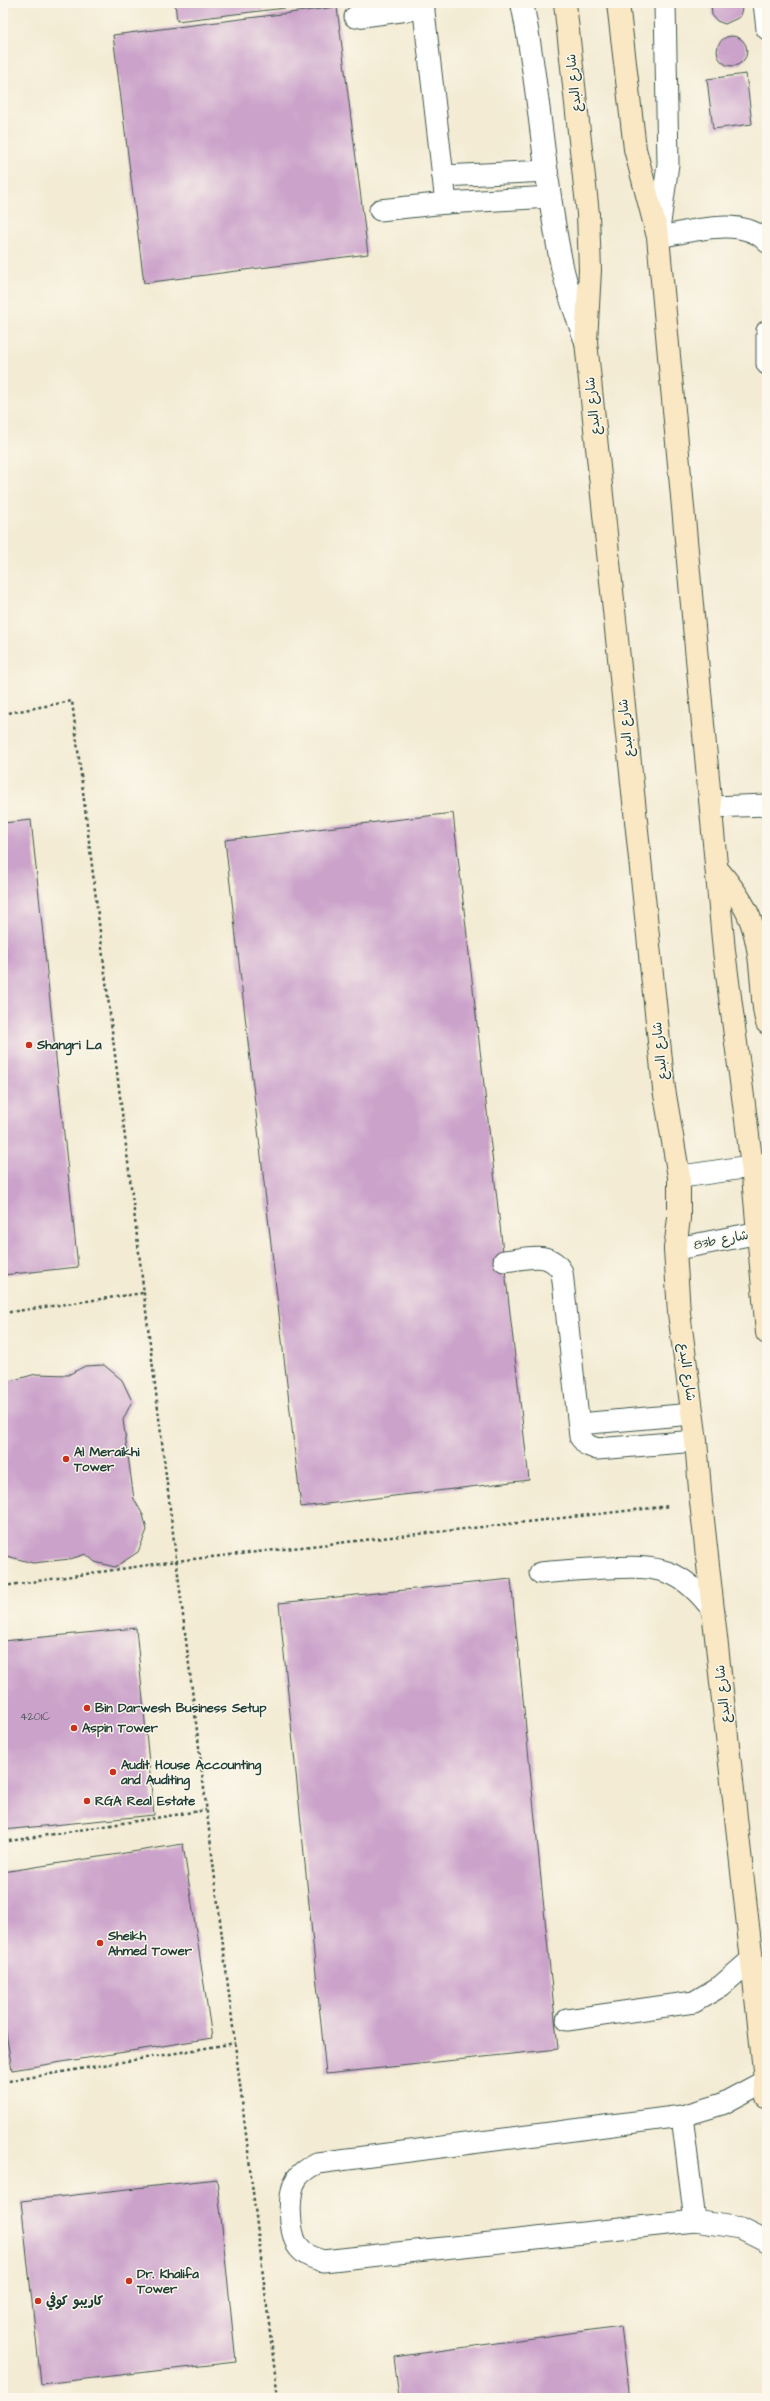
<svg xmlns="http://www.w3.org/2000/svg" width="770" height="2401" font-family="'Architects Daughter','Playpen Sans Arabic',sans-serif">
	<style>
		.building { fill: #cba2ca }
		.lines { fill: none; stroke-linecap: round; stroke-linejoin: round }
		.service-casing { stroke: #3f574c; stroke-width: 23 }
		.minor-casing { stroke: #3f574c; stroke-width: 24 }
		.tertiary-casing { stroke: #3f574c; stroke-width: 24 }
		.secondary-casing { stroke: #3f574c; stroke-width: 24 }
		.path { stroke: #3f574c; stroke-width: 2.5; stroke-dasharray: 3 3; stroke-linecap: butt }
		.service { stroke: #fff; stroke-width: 21 }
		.minor { stroke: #fff; stroke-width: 22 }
		.tertiary { stroke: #fff; stroke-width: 22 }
		.secondary { stroke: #fae7c3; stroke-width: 22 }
		.poi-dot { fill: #c8321e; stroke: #fbf7ec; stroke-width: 1.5 }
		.labels { text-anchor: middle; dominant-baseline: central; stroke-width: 3; stroke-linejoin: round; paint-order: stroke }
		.number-label { font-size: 11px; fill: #4a565a }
		.street-label { font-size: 13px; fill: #1f3d34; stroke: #fbf7ec }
		.poi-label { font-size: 13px; font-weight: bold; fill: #1f3d34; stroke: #fbf7ec; text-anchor: start }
	</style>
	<rect width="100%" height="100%" fill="#fbf7ec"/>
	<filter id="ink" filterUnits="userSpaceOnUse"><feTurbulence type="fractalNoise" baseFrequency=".025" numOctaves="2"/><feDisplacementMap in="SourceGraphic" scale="8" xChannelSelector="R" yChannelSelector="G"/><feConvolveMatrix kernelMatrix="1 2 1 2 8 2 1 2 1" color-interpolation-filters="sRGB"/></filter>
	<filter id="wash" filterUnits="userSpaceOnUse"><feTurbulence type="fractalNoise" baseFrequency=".012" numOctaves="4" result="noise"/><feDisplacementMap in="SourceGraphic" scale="16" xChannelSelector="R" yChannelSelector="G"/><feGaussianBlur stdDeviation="0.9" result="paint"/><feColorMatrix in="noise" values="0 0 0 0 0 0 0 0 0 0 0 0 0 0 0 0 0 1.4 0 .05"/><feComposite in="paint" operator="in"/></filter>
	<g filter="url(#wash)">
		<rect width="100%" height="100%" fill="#f3ebd3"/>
		<g id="blocks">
			<g class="building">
				<path d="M 175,3 L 285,3 L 285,8 L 177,21 Z"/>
				<path d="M 711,3 L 741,3 L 742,8 L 740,17 L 725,24 L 717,21 L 712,15 Z"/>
				<path d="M 337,7 L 368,254 L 144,283 L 113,35 Z"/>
				<circle cx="732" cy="51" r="15"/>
				<path d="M 746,74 L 752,124 L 713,129 L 707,79 Z"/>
				<path d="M 453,813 L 529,1480 L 301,1507 L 225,840 Z"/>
				<path d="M 31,820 L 78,1267 L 3,1275 L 3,823 Z"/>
				<path d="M 104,1365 L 122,1380 L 132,1401 L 123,1420 L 134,1499 L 143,1515 L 147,1530 L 138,1552 L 115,1567 L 95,1562 L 86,1554 L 70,1559 L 33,1563 L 3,1555 L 3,1383 L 36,1374 L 68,1375 L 85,1366 Z"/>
				<path d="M 511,1579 L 558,2049 L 326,2074 L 279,1603 Z"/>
				<path d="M 136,1628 L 154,1815 L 3,1830 L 3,1641 Z"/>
				<path d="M 183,1844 L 212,2038 L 12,2070 L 3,2014 L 3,1872 Z"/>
				<path d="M 217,2179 L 236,2362 L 41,2384 L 21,2201 Z"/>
				<path d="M 621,2326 L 630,2398 L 399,2398 L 394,2357 Z"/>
			</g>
		</g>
	</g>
	<g filter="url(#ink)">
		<use href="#blocks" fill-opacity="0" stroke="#3f574c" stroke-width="1"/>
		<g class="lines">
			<defs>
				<g id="service">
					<path d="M 423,3 L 446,203"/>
					<path d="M 665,3 L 668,164 L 658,237 C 691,232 742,215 767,242"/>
					<path d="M 764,3 L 767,29"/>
					<path d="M 355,17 L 424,8"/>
					<path d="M 443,176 L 547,171"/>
					<path d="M 380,210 L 446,203 L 550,197"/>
					<path d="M 767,331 L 767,364"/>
					<path d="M 712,807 L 767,805"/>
					<path d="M 504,1261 C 527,1259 549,1249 562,1272 L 580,1437 L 587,1445 L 597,1449 L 696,1441"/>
					<path d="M 579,1424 L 692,1414"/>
					<path d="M 540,1573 C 562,1571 585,1569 607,1568 C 659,1565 682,1568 714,1612"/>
					<path d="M 567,2020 L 694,2002 L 721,1986 L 751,1960"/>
					<path d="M 765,2081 L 722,2104 L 682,2116 L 317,2163 C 309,2167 302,2171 297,2178 C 287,2193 289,2229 297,2245 C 303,2255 313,2258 323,2261 L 695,2221 L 741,2228 L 767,2241"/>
					<path d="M 682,2116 L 695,2221"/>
				</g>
				<g id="minor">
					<path d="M 679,1177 L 767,1164"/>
					<path d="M 675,1249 L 767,1231"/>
				</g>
				<path id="tertiary" d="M 522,3 C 540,88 543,176 561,261 C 566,289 577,316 586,342"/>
				<g id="secondary">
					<path d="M 565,3 L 588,214 L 590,270 L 586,342 L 664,1089 L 679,1177 L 679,1218 L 675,1249 L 679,1313 L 696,1441 L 701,1502 L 767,2097"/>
					<path d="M 618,3 L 635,149 L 658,237 L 724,951 L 752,1166 L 767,1333"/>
					<path d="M 718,870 C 749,907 757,926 761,974 C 763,990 762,1007 767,1023"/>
				</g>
			</defs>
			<use href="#service" class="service-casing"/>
			<use href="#minor" class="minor-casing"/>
			<use href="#tertiary" class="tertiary-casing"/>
			<use href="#secondary" class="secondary-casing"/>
			<g class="path">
				<path d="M 3,714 L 72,701 L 278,2398"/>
				<path d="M 3,1313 L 143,1293"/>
				<path d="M 3,1586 L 176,1561 L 670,1506"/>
				<path d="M 3,1842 L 206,1810"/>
				<path d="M 3,2082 L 235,2043"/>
			</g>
			<use href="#service" class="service"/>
			<use href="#minor" class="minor"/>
			<use href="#tertiary" class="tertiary"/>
			<use href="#secondary" class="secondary"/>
		</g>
	</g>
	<g class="poi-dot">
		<circle cx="29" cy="1045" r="4"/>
		<circle cx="66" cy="1459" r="4"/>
		<circle cx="87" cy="1708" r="4"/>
		<circle cx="74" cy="1728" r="4"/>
		<circle cx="113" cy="1772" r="4"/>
		<circle cx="87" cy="1801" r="4"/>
		<circle cx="100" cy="1943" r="4"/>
		<circle cx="129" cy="2281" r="4"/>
		<circle cx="38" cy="2301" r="4"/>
	</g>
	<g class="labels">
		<g class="number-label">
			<text x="35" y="1716">4201C</text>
		</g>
		<g class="street-label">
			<text transform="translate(574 83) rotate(-96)">شارع البدع</text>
			<text transform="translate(593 406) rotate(-96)">شارع البدع</text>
			<text transform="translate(626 728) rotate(-96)">شارع البدع</text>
			<text transform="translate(660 1051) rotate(-96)">شارع البدع</text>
			<text transform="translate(721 1240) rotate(-11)">83b شارع</text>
			<text transform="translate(687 1372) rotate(82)">شارع البدع</text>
			<text transform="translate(723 1694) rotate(-96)">شارع البدع</text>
		</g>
		<g class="poi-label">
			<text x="37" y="1045">Shangri La</text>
			<text x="74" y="1452">Al Meraikhi<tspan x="74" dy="15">Tower</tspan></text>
			<text x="95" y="1708">Bin Darwesh Business Setup</text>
			<text x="82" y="1728">Aspin Tower</text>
			<text x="121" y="1765">Audit House Accounting<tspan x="121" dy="15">and Auditing</tspan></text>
			<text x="95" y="1801">RGA Real Estate</text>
			<text x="108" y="1936">Sheikh<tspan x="108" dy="15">Ahmed Tower</tspan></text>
			<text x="137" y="2274">Dr. Khalifa<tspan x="137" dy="15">Tower</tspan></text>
			<text x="46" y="2301">كاريبو كوفي</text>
		</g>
	</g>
	<rect width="770" height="2401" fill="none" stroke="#fbf7ec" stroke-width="16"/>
</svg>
